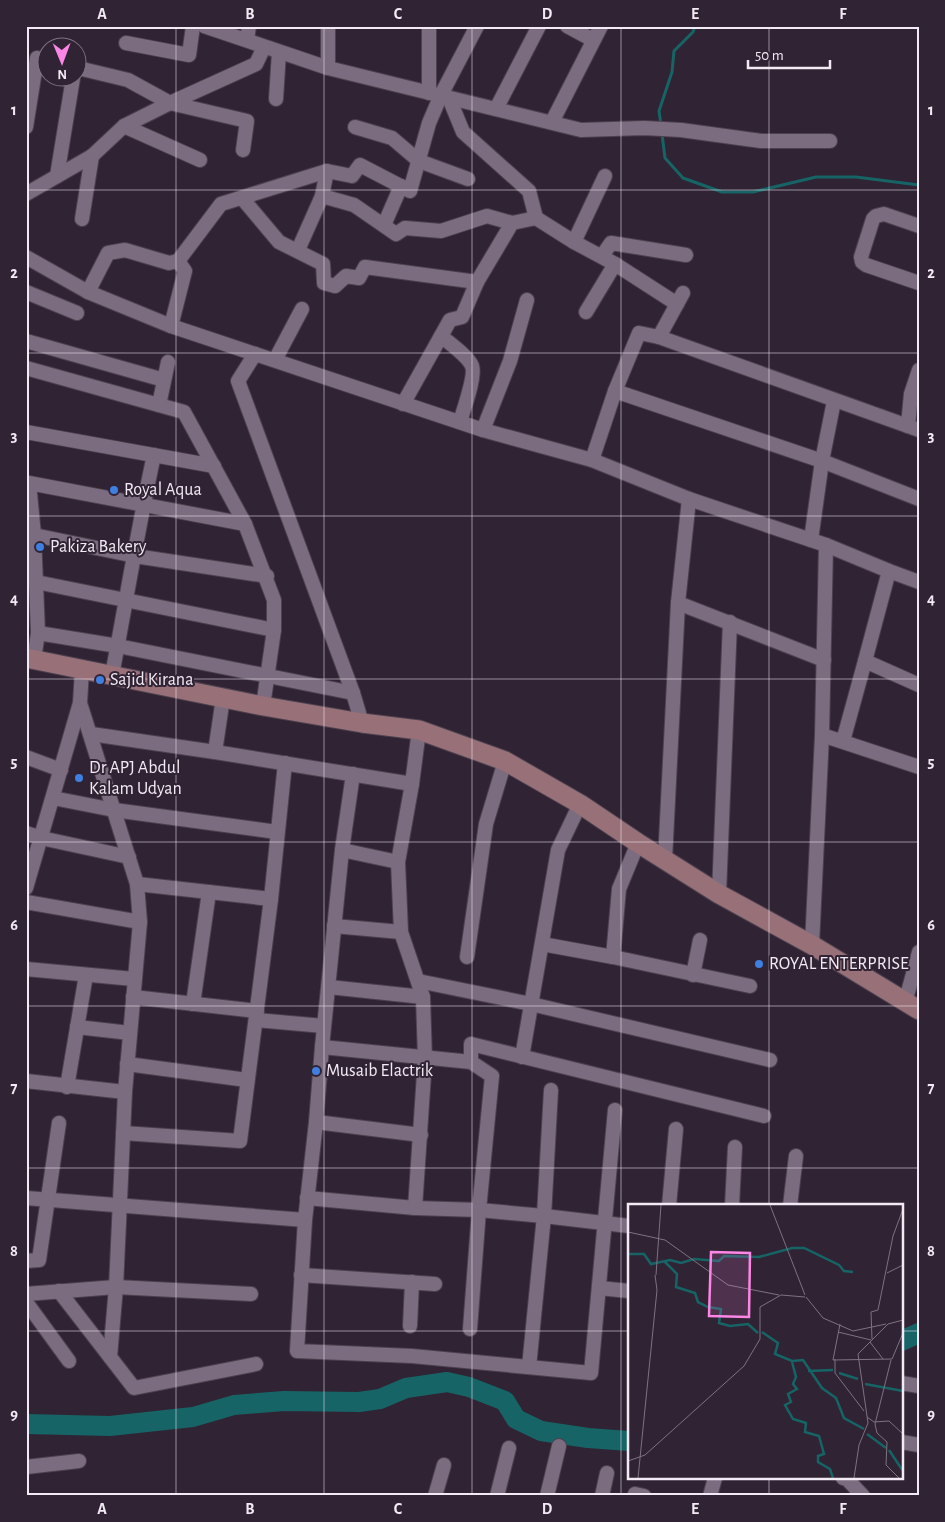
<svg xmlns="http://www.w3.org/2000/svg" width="945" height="1522" font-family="'Alegreya Sans',sans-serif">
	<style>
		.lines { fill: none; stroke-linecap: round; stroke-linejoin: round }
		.stream { stroke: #166466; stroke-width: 3 }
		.river { stroke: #166466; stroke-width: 20 }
		.minor-casing { stroke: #4c414f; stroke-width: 16 }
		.secondary-casing { stroke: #4c414f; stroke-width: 21 }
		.minor { stroke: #7c6c7f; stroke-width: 14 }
		.secondary { stroke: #987078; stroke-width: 19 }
		.grid { fill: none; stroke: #f2eaf4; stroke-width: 1; stroke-opacity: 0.55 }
		.shop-dot { fill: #3f7fe0; stroke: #302333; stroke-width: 2 }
		.labels { text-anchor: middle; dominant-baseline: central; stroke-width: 4; stroke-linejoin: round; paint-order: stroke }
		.poi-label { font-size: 18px; fill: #f2eaf4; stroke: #302333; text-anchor: start }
		.inset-river { fill: none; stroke: #166466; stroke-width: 2.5 }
		.inset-road { fill: none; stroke: #7e7380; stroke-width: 1 }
		.view { fill: #fb86e5; fill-opacity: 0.15; stroke: #fb86e5; stroke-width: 2.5 }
		.inset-edge { fill: none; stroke: #f2eaf4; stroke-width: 2.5 }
		.neatline { fill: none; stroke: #f2eaf4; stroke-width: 2 }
		.grid-label { font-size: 16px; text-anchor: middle; font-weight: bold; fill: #f2eaf4 }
	</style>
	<rect width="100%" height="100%" fill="#302333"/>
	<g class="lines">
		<g class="stream">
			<path d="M 661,125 L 659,111 L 672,72 L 674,51 L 693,32 L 695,26"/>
			<path d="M 662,134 L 665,158 L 683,178 L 722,192 L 753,192 L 816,177 L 856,177 L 919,185"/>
		</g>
		<g class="river">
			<path d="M 901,1341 L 919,1333"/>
			<path d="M 26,1424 L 110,1426 L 193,1417 L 234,1405 L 284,1401 L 359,1402 L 380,1399 L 406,1388 L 447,1382 L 469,1387 L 505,1401 L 516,1419 L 541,1431 L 588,1438 L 629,1441"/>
		</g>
		<defs>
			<g id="minor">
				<path d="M 204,26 L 328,68 L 581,130 L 644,128 L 681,130 L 761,141 L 830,141"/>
				<path d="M 567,26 L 593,40"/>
				<path d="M 247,40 L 249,26"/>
				<path d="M 126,43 L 189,55 L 193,26"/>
				<path d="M 78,68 L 128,80 L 170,103 L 247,121 L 243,150"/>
				<path d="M 328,68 L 328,26"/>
				<path d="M 429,93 L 429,26"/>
				<path d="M 449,98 L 463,132 L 529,191 L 536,218 L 574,242 L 615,264 L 677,304"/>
				<path d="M 276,99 L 279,52"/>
				<path d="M 496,109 L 539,26"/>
				<path d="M 552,122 L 601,26"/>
				<path d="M 124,126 L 200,160"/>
				<path d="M 26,127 L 37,58"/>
				<path d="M 355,127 L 392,138 L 419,161 L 468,179"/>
				<path d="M 57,176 L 73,78"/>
				<path d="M 26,194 L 92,156 L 124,126 L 170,103 L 256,64 L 264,47"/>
				<path d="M 322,196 L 354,205 L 396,234 L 405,228 L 441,231 L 487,216 L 512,223"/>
				<path d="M 242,198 L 279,242 L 323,264 L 324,283 L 335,286 L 346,276 L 359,278 L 365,267 L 477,282"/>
				<path d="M 82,219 L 92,156"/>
				<path d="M 384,225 L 401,186"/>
				<path d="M 919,226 L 884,214 L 876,216 L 873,219 L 861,257 L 862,262 L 866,265 L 919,283"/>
				<path d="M 574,242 L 605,176"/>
				<path d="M 298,250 L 322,196 L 327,171"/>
				<path d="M 602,256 L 611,243 L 686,255"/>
				<path d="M 26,257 L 88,292 L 171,326 L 483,430 L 592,460 L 689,499 L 826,545 L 889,571 L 919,582"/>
				<path d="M 26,292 L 77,313"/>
				<path d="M 88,292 L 108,253 L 125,250 L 169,263 L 178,261 L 221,204 L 327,171 L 352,176 L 360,165 L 410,191 L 429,123 L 441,95 L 477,26"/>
				<path d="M 586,312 L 615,264"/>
				<path d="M 171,326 L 185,271 L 178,261"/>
				<path d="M 441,336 C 449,343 468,356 472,366 C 476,376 463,411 460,422"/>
				<path d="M 659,337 L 683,293"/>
				<path d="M 26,341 L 164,380"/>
				<path d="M 255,354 L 238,381 L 353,693 L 362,723"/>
				<path d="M 275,360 L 302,309"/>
				<path d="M 26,368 L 184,412 L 245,524 L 274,600 L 274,630 L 263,706"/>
				<path d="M 615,391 L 822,461 L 919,499"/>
				<path d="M 403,404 L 450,320 L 462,317 L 477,282 L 512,223 L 536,218"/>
				<path d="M 159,405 L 168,362"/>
				<path d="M 908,426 L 911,394 L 919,370"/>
				<path d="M 483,430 L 510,361 L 527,300"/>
				<path d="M 26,432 L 214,466"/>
				<path d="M 592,460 L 615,391 L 639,333 L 659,337 L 919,430"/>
				<path d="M 34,535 L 135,556 L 267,576"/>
				<path d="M 811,540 L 822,461 L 834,401"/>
				<path d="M 889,571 L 865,661 L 919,685"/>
				<path d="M 36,582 L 274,630"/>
				<path d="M 678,603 L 824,660"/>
				<path d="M 38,633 L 118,646 L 353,693"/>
				<path d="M 34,659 L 38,633 L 34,535 L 29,483 L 245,524"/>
				<path d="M 112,675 C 126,602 138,528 154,455"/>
				<path d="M 80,703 L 137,884 L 140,922 L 125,1092 L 116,1287 L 110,1357"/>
				<path d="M 91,734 L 215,752 L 412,784"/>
				<path d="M 822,735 L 919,767"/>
				<path d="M 843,741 L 865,661"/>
				<path d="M 215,752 L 223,698"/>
				<path d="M 26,757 L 61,770"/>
				<path d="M 353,774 L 342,850 L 322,1047 L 316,1122 L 305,1220 L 297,1351 L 412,1356 L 591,1373 L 615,1110"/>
				<path d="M 53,798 L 114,810 L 277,832"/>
				<path d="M 26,833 L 41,838 L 129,857"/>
				<path d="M 342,850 L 398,862"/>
				<path d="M 665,860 L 678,603 L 689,499"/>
				<path d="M 137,884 L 271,899"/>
				<path d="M 26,888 L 80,703 L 82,670"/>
				<path d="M 719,894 L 730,622"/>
				<path d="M 26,902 L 140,922"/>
				<path d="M 334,926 L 401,932"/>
				<path d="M 542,944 L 613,957 L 750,986"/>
				<path d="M 812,945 L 822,735 L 826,545"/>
				<path d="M 467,957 L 486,824 L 505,761"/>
				<path d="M 613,957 L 619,889 L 638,843"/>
				<path d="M 26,969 L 134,979"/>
				<path d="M 693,975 L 700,940"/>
				<path d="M 418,981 L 531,1004 L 770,1060"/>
				<path d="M 329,987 L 423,997"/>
				<path d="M 133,997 L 257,1011"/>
				<path d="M 905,1003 L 919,952"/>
				<path d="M 193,1004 L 209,892"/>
				<path d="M 256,1020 L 324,1026"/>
				<path d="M 77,1027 L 130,1033"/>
				<path d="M 322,1047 L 471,1062 L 492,1076 L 479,1210 L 470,1329"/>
				<path d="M 522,1057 L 558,850 L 580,804"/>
				<path d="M 471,1062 L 471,1044 L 764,1116"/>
				<path d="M 127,1064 L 247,1080"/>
				<path d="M 26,1081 L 125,1092"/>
				<path d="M 67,1087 L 86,975"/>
				<path d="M 316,1122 L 421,1135"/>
				<path d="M 123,1133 L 240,1141 L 271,899 L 285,763"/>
				<path d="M 26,1198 L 305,1220"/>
				<path d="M 307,1198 L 415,1208 L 479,1210 L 544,1216 L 629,1226"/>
				<path d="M 669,1206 L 676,1129"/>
				<path d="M 732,1206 L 735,1147"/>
				<path d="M 790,1206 L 796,1156"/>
				<path d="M 415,1208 L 425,1059 L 423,997 L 401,932 L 398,862 L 412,784 L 419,730"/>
				<path d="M 26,1261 L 39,1260 L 59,1123"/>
				<path d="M 301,1275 L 435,1284"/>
				<path d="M 599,1288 L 629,1291"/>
				<path d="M 59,1291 L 134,1388 L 256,1364"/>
				<path d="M 26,1294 L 116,1287 L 251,1294"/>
				<path d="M 26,1302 L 69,1361"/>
				<path d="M 410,1326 L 412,1282"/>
				<path d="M 529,1367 L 544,1216 L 551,1090"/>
				<path d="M 901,1383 L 919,1386"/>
				<path d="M 901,1442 L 919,1445"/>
				<path d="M 26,1467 L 79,1461"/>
				<path d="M 843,1478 L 847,1479 L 863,1496"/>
				<path d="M 635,1494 L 644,1496"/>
				<path d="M 435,1496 L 444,1465"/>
				<path d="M 497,1496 L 509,1448"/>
				<path d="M 547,1496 L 559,1446"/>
				<path d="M 602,1496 L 607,1473"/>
				<path d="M 710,1496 L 715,1478"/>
			</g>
			<path id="secondary" d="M 26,658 L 263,706 L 362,723 L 419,730 L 505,761 L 580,804 L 638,843 L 719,894 L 812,945 L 919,1010"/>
		</defs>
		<use href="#minor" class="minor-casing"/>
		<use href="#secondary" class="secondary-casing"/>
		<use href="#minor" class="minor"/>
		<use href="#secondary" class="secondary"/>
	</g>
	<path class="grid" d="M 176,26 L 176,1496M 324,26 L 324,1496M 472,26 L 472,1496M 621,26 L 621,1496M 769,26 L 769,1206M 26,190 L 919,190M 26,353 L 919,353M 26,516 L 919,516M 26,679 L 919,679M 26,842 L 919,842M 26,1006 L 919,1006M 26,1168 L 919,1168M 26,1331 L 629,1331M 901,1331 L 919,1331M 769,1478 L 769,1496"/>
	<g class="shop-dot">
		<circle cx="114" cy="490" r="5"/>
		<circle cx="40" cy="547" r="5"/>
		<circle cx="100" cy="680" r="5"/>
		<circle cx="79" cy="778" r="5"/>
		<circle cx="759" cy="964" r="5"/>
		<circle cx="316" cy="1071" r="5"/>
	</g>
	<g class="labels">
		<g class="poi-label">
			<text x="124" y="490">Royal Aqua</text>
			<text x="50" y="547">Pakiza Bakery</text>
			<text x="110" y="680">Sajid Kirana</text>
			<text x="89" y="768">Dr APJ Abdul<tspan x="89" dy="21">Kalam Udyan</tspan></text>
			<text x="769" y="964">ROYAL ENTERPRISE</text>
			<text x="326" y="1071">Musaib Elactrik</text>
		</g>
	</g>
	<g transform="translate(628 1204)">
		<rect width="275" height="275" fill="#302333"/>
		<path class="inset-river" d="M 0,50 L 16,50 L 23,60 L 42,56 L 53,59 L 66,55 L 91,57 L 96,52 L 131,53 L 164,44 L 176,44 L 211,61 L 216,67 L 225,68M 36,57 L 49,70 L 48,83 L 67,89 L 70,98 L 80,103 L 93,105 L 91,119 L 102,122 L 120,120 L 130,129M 134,128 L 150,139 L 147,150 L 164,157 L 175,156 L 194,184 L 208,194 L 216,214 L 236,225M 164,158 L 168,173 L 165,180 L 169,185 L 160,190 L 163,198 L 157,201 L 165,215 L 178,219 L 177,228 L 191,232 L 196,250 L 190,252 L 190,258 L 202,265 L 205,274M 180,167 L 205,166M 211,169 L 230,175M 237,180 L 275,187M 239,230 L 258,244M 261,246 L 275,267"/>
		<path class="inset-road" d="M 142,1 L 177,91M 0,28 L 37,36 L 100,81 L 151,91M 259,69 L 275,61M 28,71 L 33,1M 178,93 L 195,114 L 225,127 L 258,120M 212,120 L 205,156 L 264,155 L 275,129M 210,128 L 243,136M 244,135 L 243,108 L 250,106 L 265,32 L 275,5M 242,138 L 255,155M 207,155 L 207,169 L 236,207M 263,156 L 247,220 L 249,229 L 259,238 L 258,261 L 271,274M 239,213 L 246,218 L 261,217 L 275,230M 0,257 L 17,251 L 116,162 L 132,135 L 132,103 L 153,91 L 177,93M 10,274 L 29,86 L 27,71M 226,274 L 231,241 L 240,219 L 230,150 L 260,120 L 275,116"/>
		<path class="view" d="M 83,48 L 122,49 L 121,113 L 81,112 Z"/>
		<rect width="275" height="275" class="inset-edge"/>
	</g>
	<rect width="945" height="1522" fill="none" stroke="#302333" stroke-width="55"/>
	<g transform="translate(62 62) rotate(179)"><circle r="24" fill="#302333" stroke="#7e7380"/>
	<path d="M0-4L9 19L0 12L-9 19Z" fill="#fb86e5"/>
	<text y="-8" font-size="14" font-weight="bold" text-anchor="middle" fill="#f2eaf4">N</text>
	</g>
	<path d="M748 60v8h82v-8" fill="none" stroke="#f2eaf4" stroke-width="2.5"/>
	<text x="755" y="60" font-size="15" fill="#f2eaf4" stroke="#302333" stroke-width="4" paint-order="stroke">50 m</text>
	<rect x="28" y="28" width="890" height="1466" class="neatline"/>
	<g class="grid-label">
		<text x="102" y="19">A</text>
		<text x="250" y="19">B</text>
		<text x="398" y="19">C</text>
		<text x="547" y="19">D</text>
		<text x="695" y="19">E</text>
		<text x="843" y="19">F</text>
		<text x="14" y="115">1</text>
		<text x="931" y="115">1</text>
		<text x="14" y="278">2</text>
		<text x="931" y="278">2</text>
		<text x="14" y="441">3</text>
		<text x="931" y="441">3</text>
		<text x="14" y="604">4</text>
		<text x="931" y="604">4</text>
		<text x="14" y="767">5</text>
		<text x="931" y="767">5</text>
		<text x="14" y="930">6</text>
		<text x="931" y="930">6</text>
		<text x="14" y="1093">7</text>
		<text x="931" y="1093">7</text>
		<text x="14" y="1256">8</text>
		<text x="931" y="1256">8</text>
		<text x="14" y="1419">9</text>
		<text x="931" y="1419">9</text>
		<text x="102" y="1514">A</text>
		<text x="250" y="1514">B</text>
		<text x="398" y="1514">C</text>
		<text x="547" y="1514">D</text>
		<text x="695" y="1514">E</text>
		<text x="843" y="1514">F</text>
	</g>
</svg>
